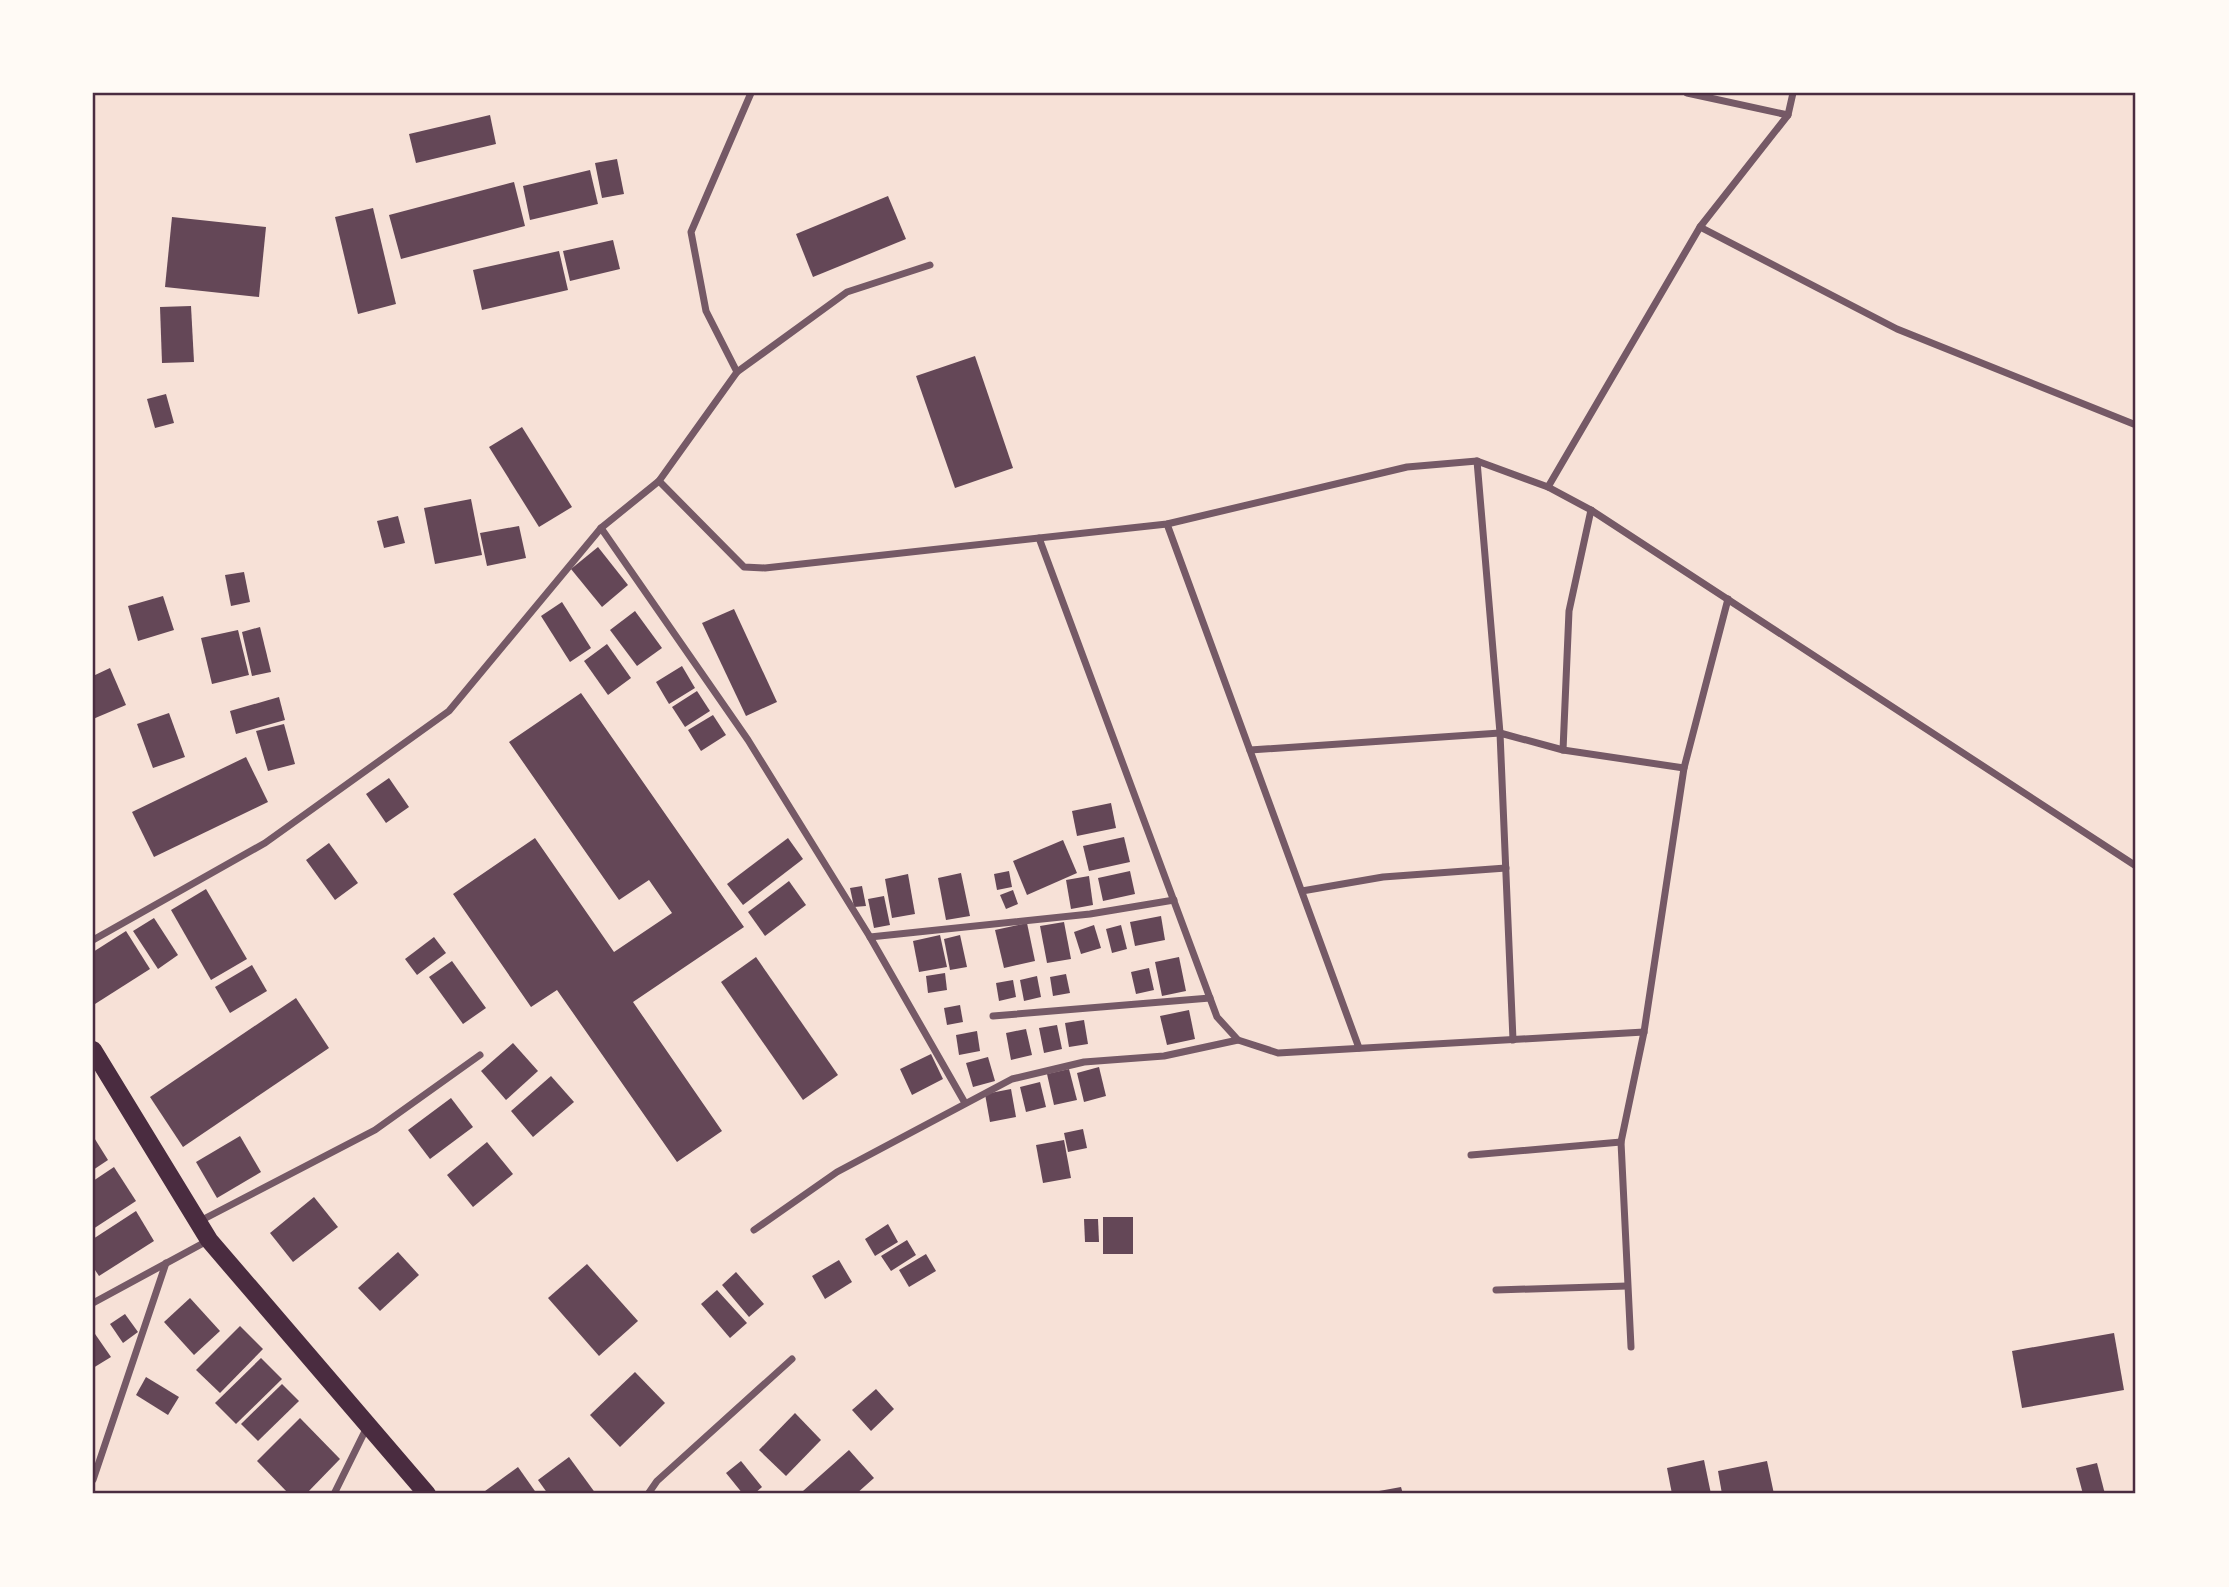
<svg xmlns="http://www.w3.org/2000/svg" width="2229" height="1587" font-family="'Fira Sans Condensed',sans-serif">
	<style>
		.building { fill: #644757 }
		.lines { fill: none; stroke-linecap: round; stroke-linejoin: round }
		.minor { stroke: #755966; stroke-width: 7 }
		.primary { stroke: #4a2c40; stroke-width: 18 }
		.neatline { fill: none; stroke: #4a2c40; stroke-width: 2.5 }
	</style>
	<rect width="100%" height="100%" fill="#f7e1d7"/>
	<g class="building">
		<path d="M 490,115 L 496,144 L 416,163 L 409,134 Z"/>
		<path d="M 617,159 L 624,194 L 602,198 L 595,163 Z"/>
		<path d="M 590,170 L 598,204 L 530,220 L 523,186 Z"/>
		<path d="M 514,182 L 525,226 L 401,259 L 389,215 Z"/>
		<path d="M 888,196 L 906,239 L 813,277 L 796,234 Z"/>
		<path d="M 373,208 L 396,304 L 358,314 L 335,217 Z"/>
		<path d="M 172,217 L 266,227 L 259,297 L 165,287 Z"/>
		<path d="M 613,240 L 620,269 L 570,281 L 563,251 Z"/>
		<path d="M 559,251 L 568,290 L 482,310 L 473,270 Z"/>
		<path d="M 191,306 L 194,362 L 162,363 L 160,307 Z"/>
		<path d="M 975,356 L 1013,468 L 955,488 L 916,376 Z"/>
		<path d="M 166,394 L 174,423 L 155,428 L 147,399 Z"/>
		<path d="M 522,427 L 572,507 L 539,527 L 489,447 Z"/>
		<path d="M 471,499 L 482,555 L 435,564 L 424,508 Z"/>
		<path d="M 398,516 L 405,543 L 384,548 L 377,521 Z"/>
		<path d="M 519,526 L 526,558 L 487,566 L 480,533 Z"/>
		<path d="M 598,547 L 628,585 L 602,607 L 571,569 Z"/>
		<path d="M 244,572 L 250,602 L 231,606 L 225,575 Z"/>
		<path d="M 163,596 L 174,630 L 138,641 L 128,606 Z"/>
		<path d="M 562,602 L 591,648 L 570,662 L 541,616 Z"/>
		<path d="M 734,609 L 777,702 L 746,716 L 702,623 Z"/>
		<path d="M 635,611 L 662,648 L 637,666 L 610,630 Z"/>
		<path d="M 260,627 L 271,672 L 252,676 L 242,632 Z"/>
		<path d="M 238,630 L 249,675 L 212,684 L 201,638 Z"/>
		<path d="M 607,644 L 631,678 L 608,695 L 584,661 Z"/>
		<path d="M 682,666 L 695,688 L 669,704 L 656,682 Z"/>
		<path d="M 110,668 L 126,705 L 93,719 L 93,676 Z"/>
		<path d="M 697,691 L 710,711 L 685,727 L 672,707 Z"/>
		<path d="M 581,693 L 744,927 L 633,1002 L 722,1131 L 677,1162 L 557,990 L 531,1007 L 453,894 L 535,838 L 614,952 L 672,913 L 649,880 L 619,900 L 509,742 Z"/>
		<path d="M 279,697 L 285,720 L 236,734 L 230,711 Z"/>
		<path d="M 169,713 L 185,757 L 153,768 L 137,724 Z"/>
		<path d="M 713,715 L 726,735 L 701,751 L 688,730 Z"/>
		<path d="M 284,724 L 295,764 L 268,771 L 256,731 Z"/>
		<path d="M 246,757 L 268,802 L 154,857 L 132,812 Z"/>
		<path d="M 389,778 L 409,807 L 386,823 L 366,794 Z"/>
		<path d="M 1111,803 L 1116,828 L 1077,836 L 1072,811 Z"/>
		<path d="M 1124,837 L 1130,862 L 1089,871 L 1083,846 Z"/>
		<path d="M 788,838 L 803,859 L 743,905 L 727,884 Z"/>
		<path d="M 1063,840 L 1077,873 L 1027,895 L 1013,861 Z"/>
		<path d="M 329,843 L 358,883 L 335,900 L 306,860 Z"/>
		<path d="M 1009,871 L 1012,887 L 997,890 L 994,874 Z"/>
		<path d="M 1130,871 L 1135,894 L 1103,901 L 1098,878 Z"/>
		<path d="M 961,873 L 970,916 L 946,920 L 938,878 Z"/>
		<path d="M 908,874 L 915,914 L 892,918 L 885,879 Z"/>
		<path d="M 1089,876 L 1093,905 L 1071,909 L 1066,880 Z"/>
		<path d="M 789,881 L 806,905 L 765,936 L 748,912 Z"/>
		<path d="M 862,886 L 866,906 L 854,907 L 850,888 Z"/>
		<path d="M 206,889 L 247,959 L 211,980 L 171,910 Z"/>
		<path d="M 1013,890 L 1018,904 L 1006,909 L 1000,895 Z"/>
		<path d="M 884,896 L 890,925 L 874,928 L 868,899 Z"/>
		<path d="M 1161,916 L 1165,940 L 1135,946 L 1130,922 Z"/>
		<path d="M 154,918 L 178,955 L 158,969 L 133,931 Z"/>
		<path d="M 1064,922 L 1071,959 L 1047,963 L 1040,926 Z"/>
		<path d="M 1027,923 L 1035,961 L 1004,968 L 995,930 Z"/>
		<path d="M 1094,925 L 1101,948 L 1081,954 L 1074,932 Z"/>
		<path d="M 1121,925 L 1127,949 L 1112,953 L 1106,929 Z"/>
		<path d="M 126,931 L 150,969 L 95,1004 L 93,952 Z"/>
		<path d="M 940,935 L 947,967 L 919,972 L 913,941 Z"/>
		<path d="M 960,935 L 967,967 L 950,970 L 944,939 Z"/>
		<path d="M 434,937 L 446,953 L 417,975 L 405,959 Z"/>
		<path d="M 756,957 L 838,1075 L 803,1100 L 721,982 Z"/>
		<path d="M 1179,957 L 1186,991 L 1162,996 L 1155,962 Z"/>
		<path d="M 452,961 L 486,1008 L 463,1024 L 429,977 Z"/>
		<path d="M 252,965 L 267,991 L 230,1013 L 215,987 Z"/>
		<path d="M 1149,968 L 1154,990 L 1136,994 L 1131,972 Z"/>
		<path d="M 945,973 L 947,990 L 928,993 L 926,976 Z"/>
		<path d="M 1066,974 L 1070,993 L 1053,996 L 1050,977 Z"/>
		<path d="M 1037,976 L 1041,997 L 1024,1001 L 1020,980 Z"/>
		<path d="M 1013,980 L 1016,997 L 999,1001 L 996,983 Z"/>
		<path d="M 296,998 L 329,1048 L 183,1147 L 150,1097 Z"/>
		<path d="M 960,1005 L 963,1022 L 947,1025 L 944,1008 Z"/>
		<path d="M 1189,1010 L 1195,1039 L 1167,1045 L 1160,1016 Z"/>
		<path d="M 1084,1020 L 1088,1044 L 1069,1047 L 1065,1023 Z"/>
		<path d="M 1057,1025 L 1062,1049 L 1044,1053 L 1039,1028 Z"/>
		<path d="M 1026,1029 L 1032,1055 L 1011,1060 L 1006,1033 Z"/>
		<path d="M 977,1031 L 980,1051 L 959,1055 L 956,1035 Z"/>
		<path d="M 513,1043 L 538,1071 L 506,1100 L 481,1071 Z"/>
		<path d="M 931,1054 L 943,1079 L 912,1095 L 900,1069 Z"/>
		<path d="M 988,1057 L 995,1081 L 973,1087 L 966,1063 Z"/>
		<path d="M 1099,1067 L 1106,1096 L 1084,1102 L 1077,1073 Z"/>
		<path d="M 1069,1069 L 1077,1100 L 1054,1105 L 1047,1074 Z"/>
		<path d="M 551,1076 L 574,1102 L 533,1137 L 511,1111 Z"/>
		<path d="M 1040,1082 L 1046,1107 L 1026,1112 L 1020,1087 Z"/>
		<path d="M 1011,1089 L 1016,1117 L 990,1122 L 985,1094 Z"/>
		<path d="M 451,1098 L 473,1127 L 430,1159 L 408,1130 Z"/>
		<path d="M 1083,1129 L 1087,1148 L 1068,1152 L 1064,1133 Z"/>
		<path d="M 93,1136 L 108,1160 L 93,1170 Z"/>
		<path d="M 240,1136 L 261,1172 L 217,1198 L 196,1162 Z"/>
		<path d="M 1064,1140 L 1071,1178 L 1043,1183 L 1036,1145 Z"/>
		<path d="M 487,1142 L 513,1174 L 473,1207 L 447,1175 Z"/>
		<path d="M 114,1167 L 136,1201 L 93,1229 L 93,1181 Z"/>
		<path d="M 314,1197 L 338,1227 L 293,1262 L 270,1233 Z"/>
		<path d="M 136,1211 L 154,1241 L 99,1276 L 93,1267 L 93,1239 Z"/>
		<rect x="1103" y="1217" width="30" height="37"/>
		<path d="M 1084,1219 L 1098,1219 L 1099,1242 L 1085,1242 Z"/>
		<path d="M 888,1224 L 898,1242 L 875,1256 L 865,1239 Z"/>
		<path d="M 907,1240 L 916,1255 L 891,1271 L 881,1256 Z"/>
		<path d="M 398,1252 L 419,1275 L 380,1311 L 358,1288 Z"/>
		<path d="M 926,1254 L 936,1271 L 909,1287 L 899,1270 Z"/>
		<path d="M 839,1260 L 852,1282 L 825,1299 L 812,1276 Z"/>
		<path d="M 587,1264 L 638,1321 L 599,1356 L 548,1298 Z"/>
		<path d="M 736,1272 L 764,1304 L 749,1317 L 722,1285 Z"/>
		<path d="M 717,1290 L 747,1323 L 730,1338 L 701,1304 Z"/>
		<path d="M 190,1298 L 220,1331 L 194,1355 L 164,1322 Z"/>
		<path d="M 125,1314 L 138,1332 L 123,1343 L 110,1324 Z"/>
		<path d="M 240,1326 L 263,1349 L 220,1393 L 196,1370 Z"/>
		<path d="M 93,1331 L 111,1357 L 93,1368 Z"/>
		<path d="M 2114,1333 L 2124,1390 L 2022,1408 L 2012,1351 Z"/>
		<path d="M 261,1358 L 282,1379 L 236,1424 L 215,1403 Z"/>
		<path d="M 635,1372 L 665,1403 L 620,1447 L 590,1415 Z"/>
		<path d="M 146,1377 L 179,1397 L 168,1415 L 136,1395 Z"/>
		<path d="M 282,1384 L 299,1401 L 258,1441 L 241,1424 Z"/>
		<path d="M 876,1389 L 894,1409 L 871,1431 L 852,1410 Z"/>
		<path d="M 795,1413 L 821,1440 L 786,1476 L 759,1450 Z"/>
		<path d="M 300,1418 L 340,1459 L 306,1494 L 289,1494 L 257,1461 Z"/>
		<path d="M 849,1450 L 874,1478 L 856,1494 L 806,1494 L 803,1491 Z"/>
		<path d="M 569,1457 L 596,1494 L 548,1494 L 538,1480 Z"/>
		<path d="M 1704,1460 L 1711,1494 L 1672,1494 L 1667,1468 Z"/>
		<path d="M 741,1461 L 762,1487 L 754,1494 L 743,1494 L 726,1473 Z"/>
		<path d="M 1767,1461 L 1774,1494 L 1722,1494 L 1718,1471 Z"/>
		<path d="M 2097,1463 L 2105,1494 L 2083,1494 L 2076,1468 Z"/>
		<path d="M 518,1467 L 537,1494 L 481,1494 Z"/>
		<path d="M 1401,1487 L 1403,1494 L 1379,1494 L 1379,1491 Z"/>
	</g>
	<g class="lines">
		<g class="minor">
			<path d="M 1687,93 L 1788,115"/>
			<path d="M 1700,227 L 1897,329 L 2136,425"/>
			<path d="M 737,372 L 847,292 L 930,265"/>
			<path d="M 659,481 L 744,567 L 765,568 L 1167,524 L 1407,467 L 1477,461 L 1548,487 L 1591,510 L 2136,866"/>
			<path d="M 1548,487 L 1700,227 L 1788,115 L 1793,93"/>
			<path d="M 1167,524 L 1359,1048"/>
			<path d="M 601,528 L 748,740 L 870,937 L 965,1103"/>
			<path d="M 1039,538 L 1217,1017 L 1238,1040 L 1278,1053 L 1644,1032"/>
			<path d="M 1250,750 L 1500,733 L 1477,461"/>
			<path d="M 1563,750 L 1569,611 L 1591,510"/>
			<path d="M 1302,891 L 1383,877 L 1506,868"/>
			<path d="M 870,937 L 1090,914 L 1174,900"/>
			<path d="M 93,940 L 265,843 L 449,711 L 601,528 L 659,481 L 737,372 L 706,311 L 691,232 L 751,93"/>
			<path d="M 993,1016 L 1210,998"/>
			<path d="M 1513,1040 L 1500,733 L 1563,750 L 1684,768"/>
			<path d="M 1471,1155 L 1621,1142"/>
			<path d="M 198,1222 L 375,1130 L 480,1055"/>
			<path d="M 754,1230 L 837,1172 L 1012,1079 L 1084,1062 L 1164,1056 L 1238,1040"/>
			<path d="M 1496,1290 L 1627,1286"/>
			<path d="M 93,1303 L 209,1240"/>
			<path d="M 1631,1347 L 1621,1142 L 1644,1032 L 1684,768 L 1728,599"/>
			<path d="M 93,1480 L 166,1263"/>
			<path d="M 334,1494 L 367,1427"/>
			<path d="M 648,1494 L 657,1481 L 792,1359"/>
		</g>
		<path class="primary" d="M 93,1050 L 209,1240 L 427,1494"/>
	</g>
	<rect width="2229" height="1587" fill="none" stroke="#fffaf5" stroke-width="189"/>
	<rect x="94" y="94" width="2040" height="1398" class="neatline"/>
</svg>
